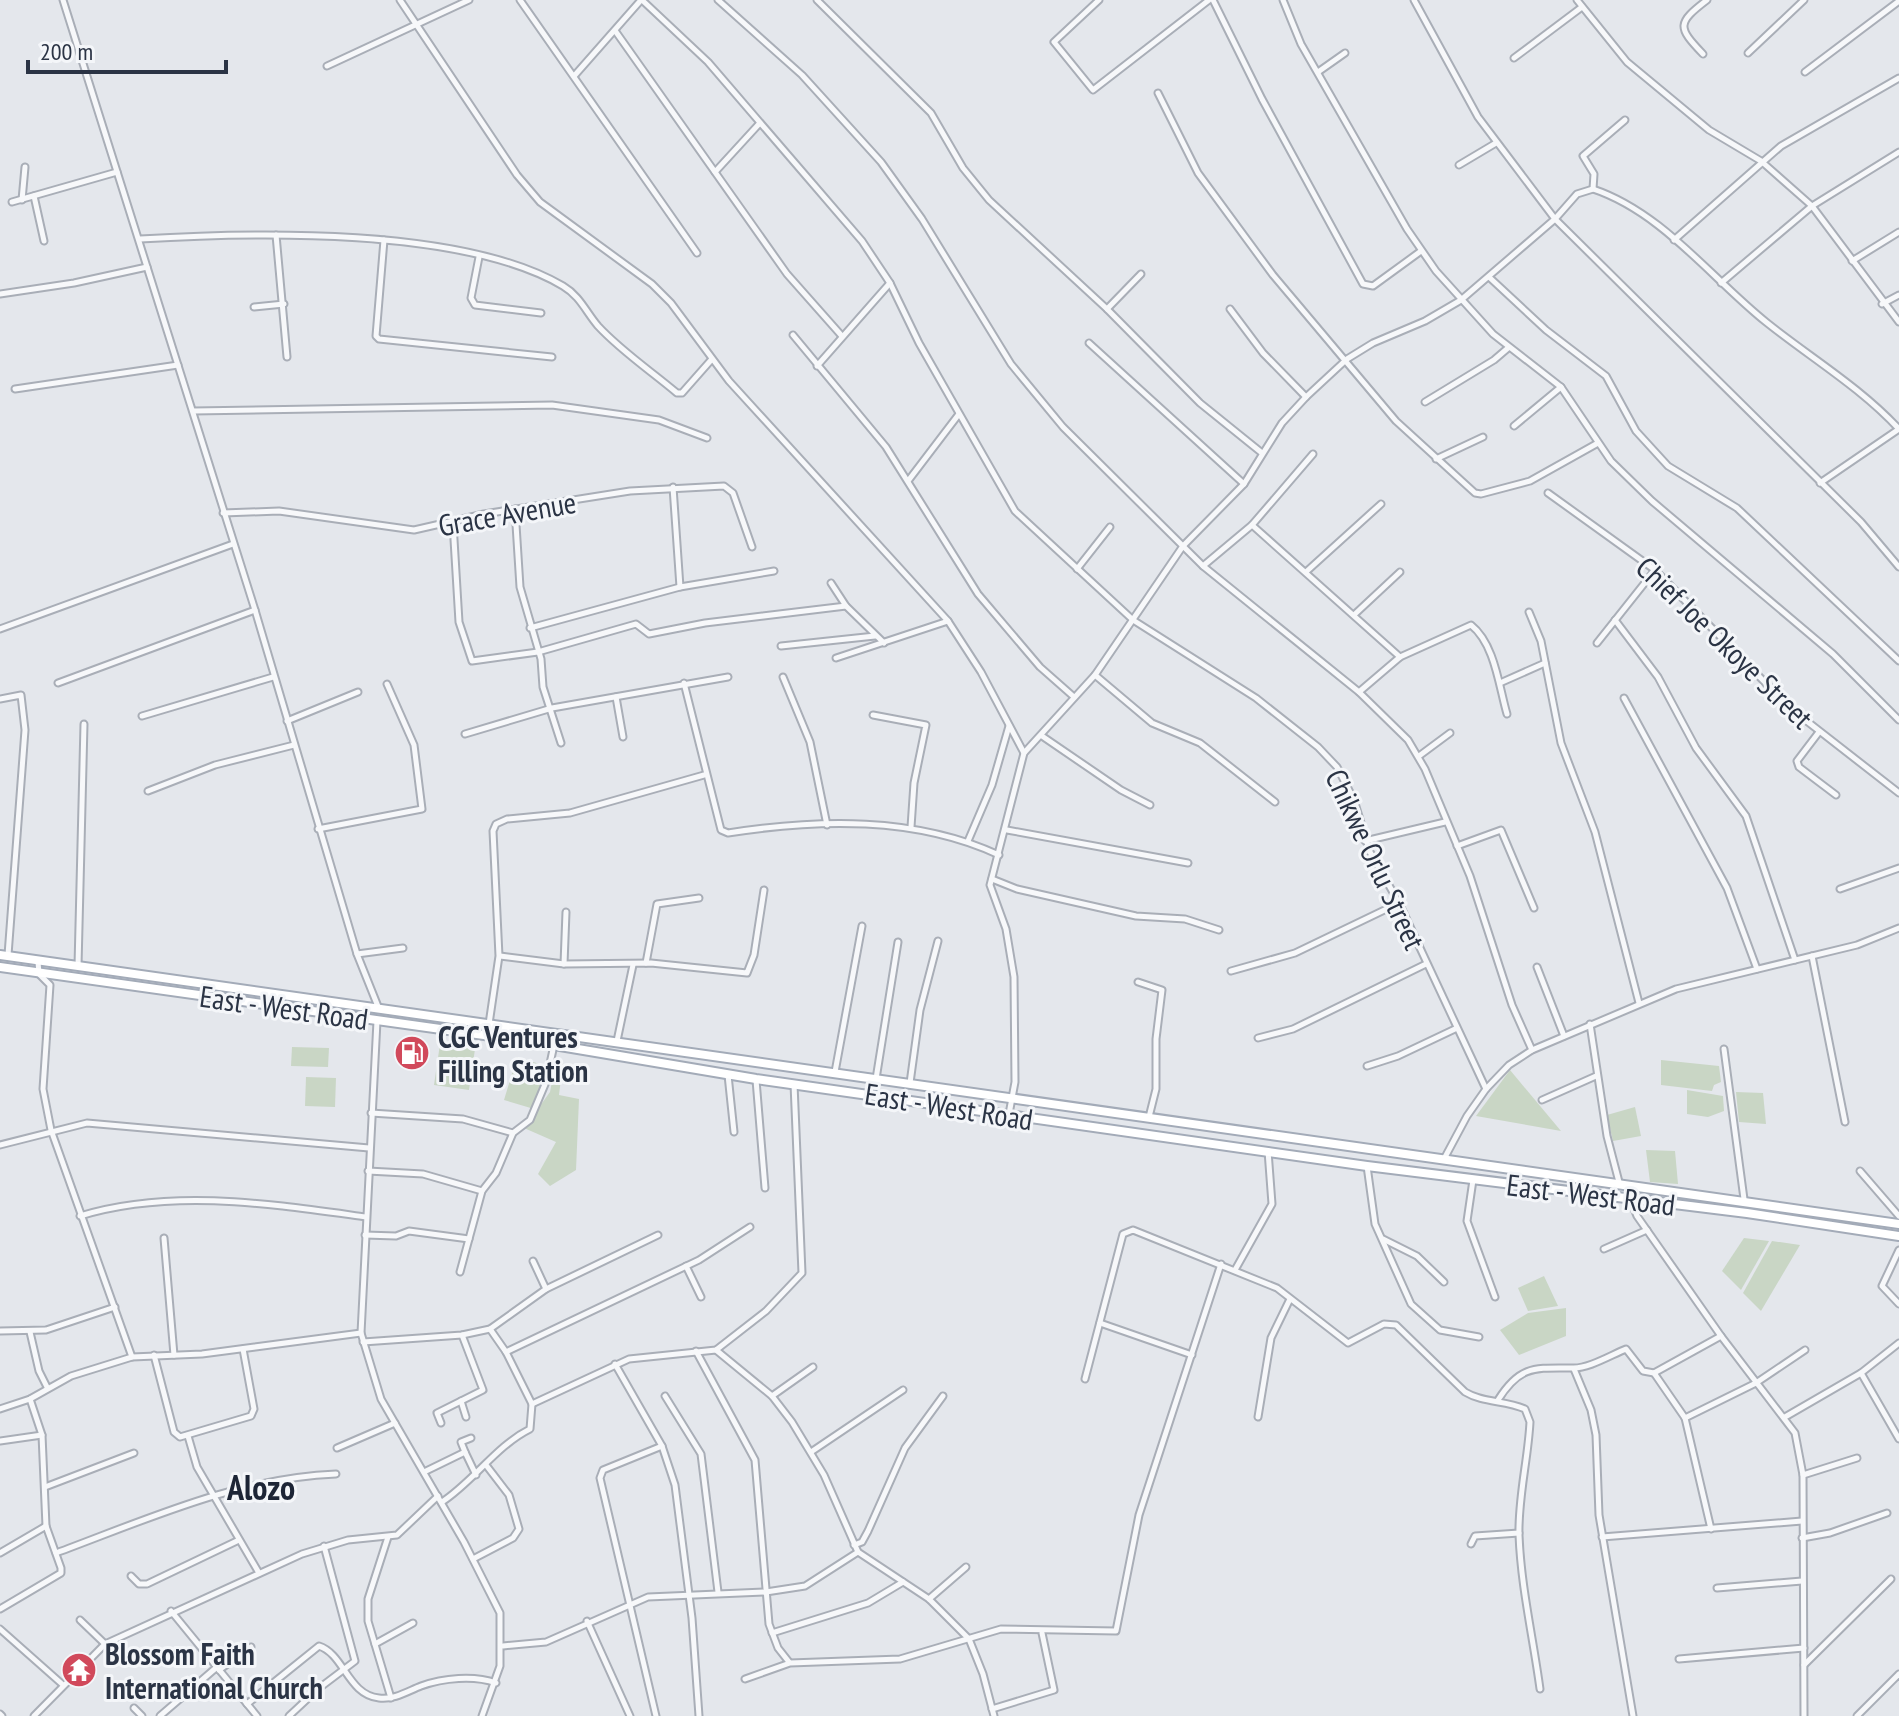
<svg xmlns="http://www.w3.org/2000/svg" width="1899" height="1716" font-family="'PT Sans Narrow',sans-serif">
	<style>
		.green { fill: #c9d6c5 }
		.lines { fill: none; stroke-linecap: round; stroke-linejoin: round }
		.minor-casing { stroke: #a9aeb7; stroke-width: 9 }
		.primary-casing { stroke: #a3abb8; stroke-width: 12 }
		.minor { stroke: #f7f8fa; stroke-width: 5 }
		.primary { stroke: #fff; stroke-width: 8 }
		.labels { text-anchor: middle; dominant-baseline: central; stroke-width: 6; stroke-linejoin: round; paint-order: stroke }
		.street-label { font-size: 30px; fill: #2b3445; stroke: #f4f6f9 }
		.poi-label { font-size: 30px; font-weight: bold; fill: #2b3445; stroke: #f4f6f9; text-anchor: start }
		.quarter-label { font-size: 34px; font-weight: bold; fill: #1d2536; stroke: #f4f6f9 }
	</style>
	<rect width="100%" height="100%" fill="#e4e7ec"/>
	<g class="green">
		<path d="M 440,1044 L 475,1049 L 469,1090 L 434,1085 Z"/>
		<path d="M 292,1047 L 329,1048 L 328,1067 L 291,1066 Z"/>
		<path d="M 517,1057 L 546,1066 L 534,1109 L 504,1100 Z"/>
		<path d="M 1661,1060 L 1719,1066 L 1721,1082 L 1714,1085 L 1712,1091 L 1661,1085 Z"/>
		<path d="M 556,1061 L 563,1062 L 559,1095 L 579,1099 L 576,1170 L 550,1186 L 538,1174 L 556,1142 L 524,1128 L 550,1092 Z"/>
		<path d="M 1510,1070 L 1561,1131 L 1476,1116 Z"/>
		<path d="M 306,1077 L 336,1078 L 335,1107 L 305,1106 Z"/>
		<path d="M 1687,1090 L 1723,1096 L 1724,1111 L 1708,1117 L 1687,1114 Z"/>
		<path d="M 1736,1092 L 1763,1093 L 1766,1124 L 1739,1122 Z"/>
		<path d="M 1635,1107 L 1641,1136 L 1613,1141 L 1607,1115 Z"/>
		<path d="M 1646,1150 L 1675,1151 L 1678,1184 L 1650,1182 Z"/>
		<path d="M 1744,1238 L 1769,1241 L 1741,1290 L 1722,1271 Z"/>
		<path d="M 1772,1241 L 1800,1245 L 1761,1311 L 1743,1293 Z"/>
		<path d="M 1544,1276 L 1558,1306 L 1528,1311 L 1518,1288 Z"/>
		<path d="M 1566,1308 L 1566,1336 L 1519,1355 L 1500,1330 L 1528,1313 Z"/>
	</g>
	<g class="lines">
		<defs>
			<g id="minor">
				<path d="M 63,0 L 255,610 L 357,954 L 379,1009"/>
				<path d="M 400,0 L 517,175 L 540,202 L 652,284 L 671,303 L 729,381 L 948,621 L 981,672 L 1024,753"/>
				<path d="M 520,0 L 697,253"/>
				<path d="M 642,0 L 708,62 L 862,241 L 890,283 L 919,343 L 1015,511 L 1133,620 L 1256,698 L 1318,747 L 1337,767 L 1354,800 L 1370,852 L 1399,903 L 1486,1089"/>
				<path d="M 718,0 L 802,75 L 881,162 L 922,219 L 1011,364 L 1063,427 L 1203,566 L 1359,692 L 1408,740 L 1425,769 L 1470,876 L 1512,1005 L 1532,1050"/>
				<path d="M 817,0 L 931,113 L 963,168 L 989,200 L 1107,309 L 1200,403 L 1262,453"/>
				<path d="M 1099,0 L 1054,42 L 1093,90 L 1209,0"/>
				<path d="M 1213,0 L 1262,99 L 1363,284 L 1373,286 L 1421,251"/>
				<path d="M 1283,0 L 1301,44 L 1407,229 L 1436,271 L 1493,334 L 1561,387 L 1611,461 L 1652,501 L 1833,654 L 1899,720"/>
				<path d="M 1414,0 L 1478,117 L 1555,219 L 1861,522 L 1899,567"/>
				<path d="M 1577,0 L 1627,62 L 1709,130 L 1761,161 L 1812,206 L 1899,322"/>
				<path d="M 616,32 L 787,274 L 841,335"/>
				<path d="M 1748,53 L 1804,0"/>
				<path d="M 1703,54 C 1677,27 1677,23 1707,0"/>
				<path d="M 1514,58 L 1582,7"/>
				<path d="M 327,66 L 469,0"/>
				<path d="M 1318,72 L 1345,53"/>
				<path d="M 1805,72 L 1899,1"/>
				<path d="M 575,75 L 641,0"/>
				<path d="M 1158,93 L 1198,173 L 1273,275 L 1396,421 L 1475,493 L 1481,494 L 1530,481 L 1598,443"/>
				<path d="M 1459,165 L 1496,143"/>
				<path d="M 715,172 L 759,124"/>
				<path d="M 1593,189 L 1594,174 L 1583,156 L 1625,120"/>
				<path d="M 34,196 L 44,241"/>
				<path d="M 22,200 L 25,167"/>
				<path d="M 12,202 L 117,172"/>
				<path d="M 276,235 L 287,357"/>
				<path d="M 140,239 C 254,232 463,227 563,286 C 580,296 586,312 598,326 C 621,351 651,371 677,393 L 682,393 L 712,359"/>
				<path d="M 384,240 L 376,336 L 379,339 L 552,357"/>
				<path d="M 1674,240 L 1781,146 L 1899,78"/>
				<path d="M 479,257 L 471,298 L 475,305 L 541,313"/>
				<path d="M 1852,261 L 1899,232"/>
				<path d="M 1489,277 L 1546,330 L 1606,376 L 1636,431 L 1668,466 L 1737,508 L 1899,661"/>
				<path d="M 1721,283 L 1812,206 L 1899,152"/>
				<path d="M 0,294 L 74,283 L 147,267"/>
				<path d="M 1882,304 L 1899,295"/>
				<path d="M 254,307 L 284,304"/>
				<path d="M 1107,309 L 1141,274"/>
				<path d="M 1230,309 L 1263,353 L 1306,397"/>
				<path d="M 793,335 L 886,447 L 978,594 L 1040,667 L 1074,697"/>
				<path d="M 1089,343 L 1244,484"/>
				<path d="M 817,366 L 890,283"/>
				<path d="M 15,389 L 178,365"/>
				<path d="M 1425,402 L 1494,360 L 1508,348"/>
				<path d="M 193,411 L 552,405 L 659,420 L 707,438"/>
				<path d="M 1514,426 L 1561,387"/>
				<path d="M 1436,459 L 1483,437"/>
				<path d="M 908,481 L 959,414"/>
				<path d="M 1820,483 L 1899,429"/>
				<path d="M 673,487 L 680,587"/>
				<path d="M 1548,493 L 1655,570 L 1790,708 L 1899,793"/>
				<path d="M 515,509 L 520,587 L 541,659 L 543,687 L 561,743"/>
				<path d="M 223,513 L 279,511 L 414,530 L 484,514 L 630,491 L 724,486 L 733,493 L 752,547"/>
				<path d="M 453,523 L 459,622 L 472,661 L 538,652 L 636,624 L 649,634 L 705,623 L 846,606"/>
				<path d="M 1252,525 L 1400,657"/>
				<path d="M 1203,566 L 1252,525 L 1313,454"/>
				<path d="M 1077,569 L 1110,527"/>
				<path d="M 1307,571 L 1381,504"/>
				<path d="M 831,583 L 846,606 L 884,643"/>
				<path d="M 1529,612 L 1541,641 L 1561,743 L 1595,832 L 1639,1003"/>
				<path d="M 1355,614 L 1400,572"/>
				<path d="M 1615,620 L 1658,677 L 1696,748 L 1746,816 L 1795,960"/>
				<path d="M 530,628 L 680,587 L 774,571"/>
				<path d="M 0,629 L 233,544"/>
				<path d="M 1597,643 L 1655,570"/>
				<path d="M 781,646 L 875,636"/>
				<path d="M 836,658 L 948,621"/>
				<path d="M 1095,675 L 1152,723 L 1200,743 L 1275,802"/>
				<path d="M 783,677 L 810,742 L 827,825"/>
				<path d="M 58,683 L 255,610"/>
				<path d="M 684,683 L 721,830 L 728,833 C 818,819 915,816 999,855"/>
				<path d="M 1500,683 L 1545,663"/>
				<path d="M 1359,692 L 1400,657 L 1471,625 C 1495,644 1499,687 1507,714"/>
				<path d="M 616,697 L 623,737"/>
				<path d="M 1624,698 L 1727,888 L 1757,969"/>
				<path d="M 0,699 L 21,695 L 25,730 L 8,955"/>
				<path d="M 873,715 L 926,725 L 914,783 L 911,827"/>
				<path d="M 142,716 L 273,677"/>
				<path d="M 287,721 L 358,692"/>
				<path d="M 1819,732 L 1797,761 L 1799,767 L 1836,795"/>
				<path d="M 465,734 L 552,708 L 728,677"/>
				<path d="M 1042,736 L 1121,790 L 1150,805"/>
				<path d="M 1419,756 L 1450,733"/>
				<path d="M 148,791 L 215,765 L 294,745"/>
				<path d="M 318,829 L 422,809 L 414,745 L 387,684"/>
				<path d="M 1007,830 L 1188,863"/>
				<path d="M 968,841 L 992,785 L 1009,726"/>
				<path d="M 1365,841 L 1445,822"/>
				<path d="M 1457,846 L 1501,830 L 1534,908"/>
				<path d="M 992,879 L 1017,889 L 1136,916 L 1185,919 L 1219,930"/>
				<path d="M 1840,889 L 1899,868"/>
				<path d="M 357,954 L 403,948"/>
				<path d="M 500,956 L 564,964 L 651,963 L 747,973 L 754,955 L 764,890"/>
				<path d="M 1812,956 L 1845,1122"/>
				<path d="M 38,962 L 39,974 L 50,985 L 43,1089 L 51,1130 L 132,1357"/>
				<path d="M 646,963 L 657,904 L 699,898"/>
				<path d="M 564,964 L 566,912"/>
				<path d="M 78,966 L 84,724"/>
				<path d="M 1537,967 L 1564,1036"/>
				<path d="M 1231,971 L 1295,953 L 1399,903"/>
				<path d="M 1138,982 L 1162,990 L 1156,1039 L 1156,1089 L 1149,1117"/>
				<path d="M 377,1021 L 361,1333 L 381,1399 L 464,1542 L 500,1613 L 500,1666 L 482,1716"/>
				<path d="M 489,1024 L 499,956 L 493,831 L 496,824 L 507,819 L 570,813 L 704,775"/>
				<path d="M 1590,1024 L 1607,1136 L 1619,1182"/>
				<path d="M 1258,1038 L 1293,1029 L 1426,964"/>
				<path d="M 617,1041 L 633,965"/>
				<path d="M 1724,1049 L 1744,1199"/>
				<path d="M 1367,1066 L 1398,1056 L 1455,1029"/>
				<path d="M 835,1072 L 862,926"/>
				<path d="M 728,1075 L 734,1132"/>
				<path d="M 876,1079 L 898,942"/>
				<path d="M 756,1080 L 765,1188"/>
				<path d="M 910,1083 L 920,1010 L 938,941"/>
				<path d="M 1542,1100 L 1596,1076"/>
				<path d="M 371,1113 L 463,1119 L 513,1133"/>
				<path d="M 1009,1114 L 1015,1082 L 1014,977 L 1006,929 L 990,885 L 1024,753 L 1095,675 L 1183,546 L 1244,484 L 1282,423 L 1306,397 L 1347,359 L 1373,343 L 1425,321 L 1461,300 L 1555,219 L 1577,194 L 1593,189 C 1662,212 1711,278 1766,322 C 1811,358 1860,387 1899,429"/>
				<path d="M 0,1145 L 87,1123 L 369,1148"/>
				<path d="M 1444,1159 L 1467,1116 L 1486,1089 L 1509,1065 L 1532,1050 L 1676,989 L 1857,945 L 1899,928"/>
				<path d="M 1367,1166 L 1375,1224 L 1411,1304 L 1440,1330 L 1479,1337"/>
				<path d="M 368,1171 L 423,1174 L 482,1191"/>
				<path d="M 1860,1171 L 1899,1216"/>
				<path d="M 1473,1180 L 1467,1221 L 1495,1297"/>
				<path d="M 1630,1199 L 1637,1216 L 1721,1336 L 1795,1433 L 1803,1475 L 1804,1716"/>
				<path d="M 80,1216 C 172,1188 271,1204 366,1217"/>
				<path d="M 365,1235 L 396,1236 L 409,1231 L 469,1239"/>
				<path d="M 164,1238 L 174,1355"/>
				<path d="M 1383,1239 L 1417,1256 L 1444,1282"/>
				<path d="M 1604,1249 L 1647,1230"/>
				<path d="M 1899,1250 L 1882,1286 L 1899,1304"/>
				<path d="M 533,1261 L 546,1289"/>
				<path d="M 686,1266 L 701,1297"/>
				<path d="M 1235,1270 L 1272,1204 L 1268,1151"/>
				<path d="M 460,1272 L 482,1191 L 496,1173 L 513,1133 L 530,1120 L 546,1082 L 554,1045"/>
				<path d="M 1100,1323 L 1192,1355"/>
				<path d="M 490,1329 L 506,1352 L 532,1404 L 629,1359 L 716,1350 L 766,1311 L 802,1273 L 794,1084"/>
				<path d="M 0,1331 L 46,1330 L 115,1307"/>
				<path d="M 30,1332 L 39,1371 L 47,1387"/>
				<path d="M 363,1342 L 462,1335 L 490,1329 L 546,1289 L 658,1235"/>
				<path d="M 716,1350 L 772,1396 L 792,1422 L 824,1475 L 858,1552 L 929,1599 L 969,1639 L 983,1674 L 994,1716"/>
				<path d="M 696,1351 L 755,1460 L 769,1624 L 778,1648 L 789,1662"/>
				<path d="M 506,1352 L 699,1260 L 750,1227"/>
				<path d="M 154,1355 L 174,1432 L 180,1437 L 251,1416 L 254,1409 L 243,1349"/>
				<path d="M 615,1364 L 662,1446 L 675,1485 L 692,1618 L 699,1716"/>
				<path d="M 1574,1369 L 1591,1410 L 1596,1435 L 1599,1515 L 1633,1716"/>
				<path d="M 1654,1373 L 1685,1418"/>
				<path d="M 1861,1373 L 1899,1439"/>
				<path d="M 1085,1379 L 1123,1234 L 1133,1230 L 1277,1288 L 1348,1343 L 1384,1324 L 1396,1325 L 1465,1392 C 1483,1403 1505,1400 1525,1409 L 1530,1422 C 1528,1460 1518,1497 1519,1535 C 1521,1587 1533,1637 1540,1689"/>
				<path d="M 665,1396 L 701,1454 L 718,1592"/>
				<path d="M 772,1396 L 813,1367"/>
				<path d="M 1498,1400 C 1520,1365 1535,1368 1572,1368 C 1588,1369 1611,1355 1626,1349 L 1643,1371 L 1654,1373 L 1721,1336"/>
				<path d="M 461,1401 L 466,1417"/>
				<path d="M 0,1409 L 30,1399 L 71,1376 L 132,1357 L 202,1354 L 361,1333"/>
				<path d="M 1258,1417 L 1271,1338 L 1290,1299"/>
				<path d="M 1785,1417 L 1861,1373 L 1899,1343"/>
				<path d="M 441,1423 L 437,1413 L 483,1390 L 462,1335"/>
				<path d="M 188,1436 L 197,1467 L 259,1573"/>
				<path d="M 0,1441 L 42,1435"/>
				<path d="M 337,1448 L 395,1423"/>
				<path d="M 465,1452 L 461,1442 L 471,1438"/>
				<path d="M 811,1452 L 903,1390"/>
				<path d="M 424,1472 L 465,1452 L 476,1475"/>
				<path d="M 1803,1475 L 1857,1458"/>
				<path d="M 45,1487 L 134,1453"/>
				<path d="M 442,1502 C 474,1481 496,1446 530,1429 L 532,1404"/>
				<path d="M 1711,1529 L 1685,1418 L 1756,1383 L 1805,1350"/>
				<path d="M 388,1537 L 368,1599 L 368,1621 L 391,1698"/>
				<path d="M 1602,1537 L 1802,1521"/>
				<path d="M 1802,1538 L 1830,1533 L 1887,1513"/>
				<path d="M 1471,1544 L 1475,1536 L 1519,1533"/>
				<path d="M 854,1545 L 862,1542 L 868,1531 L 905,1448 L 943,1396"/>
				<path d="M 0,1553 L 46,1526"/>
				<path d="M 56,1553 C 148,1519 237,1478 336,1474"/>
				<path d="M 473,1559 L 513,1538 L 519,1529 L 509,1495 L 486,1465"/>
				<path d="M 131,1576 L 139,1584 L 147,1584 L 239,1540"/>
				<path d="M 1717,1588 L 1802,1581"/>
				<path d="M 929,1599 L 966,1567"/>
				<path d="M 0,1609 L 61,1573 L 61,1568 L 46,1526 L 42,1435 L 30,1399"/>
				<path d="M 171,1611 L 257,1716"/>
				<path d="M 80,1620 L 105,1644"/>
				<path d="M 587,1621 L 630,1716"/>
				<path d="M 0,1629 L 62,1684"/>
				<path d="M 772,1633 L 868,1603 L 903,1582"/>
				<path d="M 375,1644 L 413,1623"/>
				<path d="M 503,1646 L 546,1642 L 648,1597 L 766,1592 L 805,1586 L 858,1552"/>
				<path d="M 1679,1659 L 1804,1648"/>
				<path d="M 1804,1665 L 1891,1579"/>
				<path d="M 219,1670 L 251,1647"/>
				<path d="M 745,1679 L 790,1663 L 900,1659 L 1001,1629 L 1116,1631 L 1139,1515 L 1221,1264"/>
				<path d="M 247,1704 L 319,1646 C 344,1654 348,1695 379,1698 C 394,1700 408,1691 421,1686 C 443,1678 474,1675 496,1683"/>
				<path d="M 134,1708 L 142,1716"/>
				<path d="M 992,1709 L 1054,1690 L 1042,1633"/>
				<path d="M 0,1714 L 2,1716"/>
				<path d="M 34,1716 L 105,1644 L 302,1554 L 348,1540 L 397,1535 L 438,1496"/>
				<path d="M 160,1716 L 217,1667"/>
				<path d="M 289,1716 L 318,1689 L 355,1661 L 324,1546"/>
				<path d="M 656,1716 L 600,1478 L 603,1470 L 662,1446"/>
				<path d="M 1857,1716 L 1899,1674"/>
			</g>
			<g id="primary">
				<path d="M 0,955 L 1899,1224"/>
				<path d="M 0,967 L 554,1045 L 756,1079 L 1367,1166 L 1747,1213 L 1899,1236"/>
			</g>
		</defs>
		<use href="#minor" class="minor-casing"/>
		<use href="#primary" class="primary-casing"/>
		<use href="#minor" class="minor"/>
		<use href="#primary" class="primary"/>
	</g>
	<defs>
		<symbol id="fuel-disc" viewBox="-11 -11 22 22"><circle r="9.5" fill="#d1495b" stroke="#f4f6f9"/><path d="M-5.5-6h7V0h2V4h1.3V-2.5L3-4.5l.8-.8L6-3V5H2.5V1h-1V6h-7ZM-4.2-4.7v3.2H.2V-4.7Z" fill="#fff"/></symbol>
		<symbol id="temple-disc" viewBox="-11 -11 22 22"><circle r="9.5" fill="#d1495b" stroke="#f4f6f9"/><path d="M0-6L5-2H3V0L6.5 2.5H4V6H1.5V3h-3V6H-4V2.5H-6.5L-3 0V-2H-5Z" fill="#fff"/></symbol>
	</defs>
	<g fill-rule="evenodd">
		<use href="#fuel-disc" x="392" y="1033" width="40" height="40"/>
		<use href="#temple-disc" x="59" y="1650" width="40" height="40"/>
	</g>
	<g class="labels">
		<g class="street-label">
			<text transform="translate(507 513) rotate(-10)">Grace Avenue</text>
			<text transform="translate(1725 642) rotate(44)">Chief Joe Okoye Street</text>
			<text transform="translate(1376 859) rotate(65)">Chikwe Orlu Street</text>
			<text transform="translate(284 1007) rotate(8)">East - West Road</text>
			<text transform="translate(949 1106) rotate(9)">East - West Road</text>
			<text transform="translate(1591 1194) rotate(7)">East - West Road</text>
		</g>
		<g class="poi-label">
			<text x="438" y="1036">CGC Ventures<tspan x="438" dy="34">Filling Station</tspan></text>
			<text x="105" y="1653">Blossom Faith<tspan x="105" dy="34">International Church</tspan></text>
		</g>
		<g class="quarter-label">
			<text x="261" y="1487">Alozo</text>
		</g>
	</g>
	<path d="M28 60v12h198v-12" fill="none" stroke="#2b3445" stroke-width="4"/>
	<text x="40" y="60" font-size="24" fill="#2b3445" stroke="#f4f6f9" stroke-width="6" paint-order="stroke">200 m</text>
</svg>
